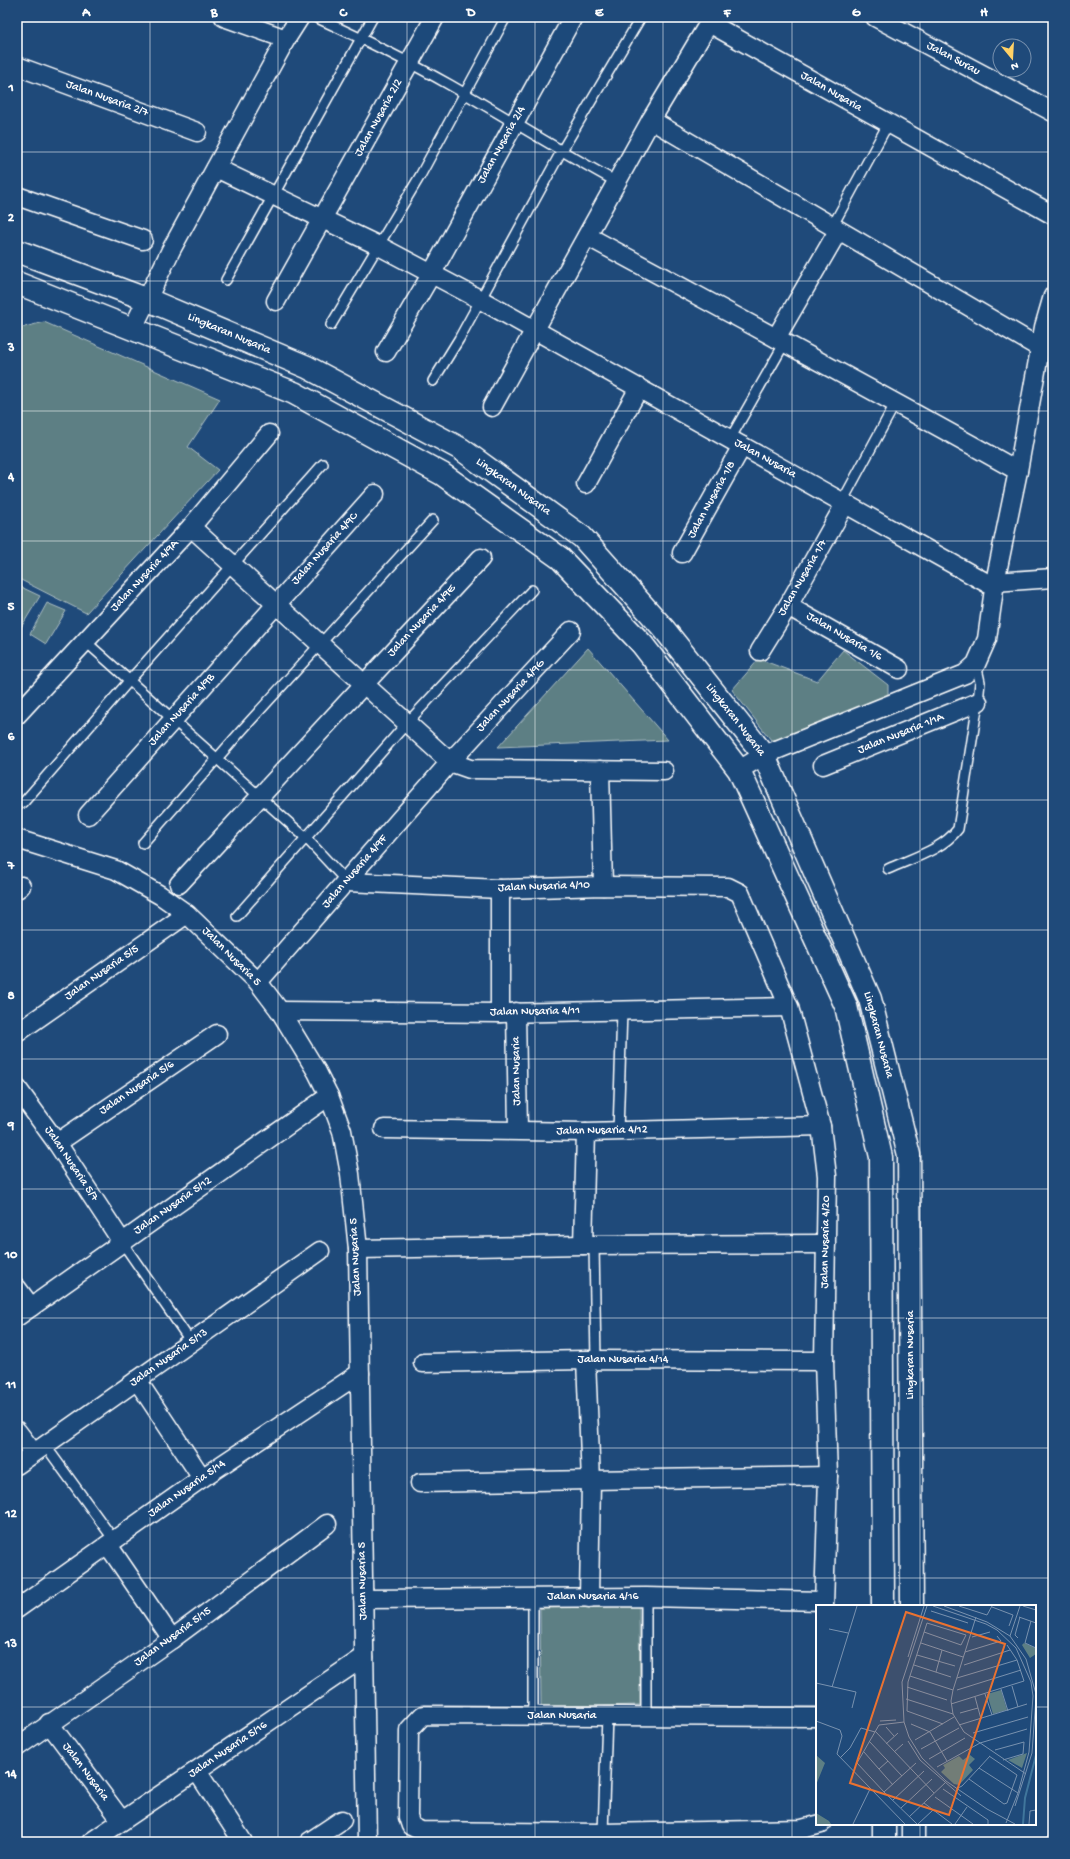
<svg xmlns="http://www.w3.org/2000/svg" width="1070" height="1859" font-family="'Gochi Hand',sans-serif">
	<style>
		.green { fill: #5d7f84; stroke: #aebfc2 }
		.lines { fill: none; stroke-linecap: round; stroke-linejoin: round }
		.lane-casing { stroke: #fff; stroke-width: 12 }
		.street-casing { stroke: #fff; stroke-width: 21 }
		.secondary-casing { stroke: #fff; stroke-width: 25 }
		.lane { stroke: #1f4a7a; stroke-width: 9 }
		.street { stroke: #1f4a7a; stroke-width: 18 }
		.secondary { stroke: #1f4a7a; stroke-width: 22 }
		.grid { fill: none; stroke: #fff; stroke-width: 1; stroke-opacity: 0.55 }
		.labels { text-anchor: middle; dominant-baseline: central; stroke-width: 3.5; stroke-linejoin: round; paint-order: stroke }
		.street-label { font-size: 12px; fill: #fff; stroke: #1f4a7a }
		.inset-river { fill: none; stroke: #40769c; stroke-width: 2 }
		.inset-road { fill: none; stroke: #7992af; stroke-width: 1 }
		.view { fill: #eb7230; fill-opacity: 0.15; stroke: #eb7230; stroke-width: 2 }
		.inset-edge { fill: none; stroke: #fff; stroke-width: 2 }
		.neatline { fill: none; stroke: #fff; stroke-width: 1.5 }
		.grid-label { font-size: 13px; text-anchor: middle; font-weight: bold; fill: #fff }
	</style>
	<rect width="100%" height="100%" fill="#1f4a7a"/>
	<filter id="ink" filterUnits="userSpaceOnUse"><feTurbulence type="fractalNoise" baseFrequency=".025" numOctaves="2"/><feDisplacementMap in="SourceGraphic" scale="8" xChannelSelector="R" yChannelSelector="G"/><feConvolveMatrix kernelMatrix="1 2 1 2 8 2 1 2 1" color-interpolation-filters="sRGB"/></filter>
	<g filter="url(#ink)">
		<g class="green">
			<path d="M 44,322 L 220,399 L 188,447 L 218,470 L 86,613 L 17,578 L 17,329 Z"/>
			<path d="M 21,587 L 40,596 L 20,629 L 17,627 L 17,595 Z"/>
			<path d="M 47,603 L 66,611 L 46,644 L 30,634 Z"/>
			<path d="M 588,648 L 668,740 L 498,747 Z"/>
			<path d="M 843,650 L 888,685 L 888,698 L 784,739 L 771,740 L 732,690 L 759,659 L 817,681 Z"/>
			<path d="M 639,1606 L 640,1705 L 541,1707 L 540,1608 Z"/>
		</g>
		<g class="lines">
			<defs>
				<g id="lane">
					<path d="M 315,17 C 361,38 406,60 450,85 C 506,117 560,151 617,182"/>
					<path d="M 832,227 L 888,124"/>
					<path d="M 226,280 L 373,17"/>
					<path d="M 331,325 L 420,176 L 506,17"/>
					<path d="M 433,381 L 459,339 L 561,152 L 641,17"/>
					<path d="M 730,439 L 784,344"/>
					<path d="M 842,502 L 896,402"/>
					<path d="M 85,641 L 306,838 L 347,882"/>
					<path d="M 23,803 L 129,681 L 323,464"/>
					<path d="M 143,843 L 242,730 L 433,520"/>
					<path d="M 888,869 C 912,858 942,850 958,829 L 978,702 L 980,682 L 976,664"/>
					<path d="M 237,916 L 407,723 L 532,590"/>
					<path d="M 618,1131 L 622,1011"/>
					<path d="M 122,1242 L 191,1342"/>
					<path d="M 594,1245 L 596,1361"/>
					<path d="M 45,1445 L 114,1540"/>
					<path d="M 533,1598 L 533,1716"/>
					<path d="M 646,1716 L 646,1597"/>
					<path d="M 603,1833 L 607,1716"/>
					<path d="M 1051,1842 L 1053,1840"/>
				</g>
				<g id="street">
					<path d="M 224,17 L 286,39"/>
					<path d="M 875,17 L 1053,112"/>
					<path d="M 17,66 L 197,132"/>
					<path d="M 651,120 L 1040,348"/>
					<path d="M 216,168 L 379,246 L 481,300 L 994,587"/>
					<path d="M 17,196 L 143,240"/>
					<path d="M 587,236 C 731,314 876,391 1018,471"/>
					<path d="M 276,301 L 435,17"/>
					<path d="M 133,328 L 171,250 L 286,39 L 300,17"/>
					<path d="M 776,338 L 838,231"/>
					<path d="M 386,352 L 432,273 L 573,17"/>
					<path d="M 492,407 L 651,120 L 709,23 L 1053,215"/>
					<path d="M 586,484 L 639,388"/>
					<path d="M 191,527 L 450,762 L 470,769 L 664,771"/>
					<path d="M 682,553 L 742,446"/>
					<path d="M 995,582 L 1053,578"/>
					<path d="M 788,606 L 899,669"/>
					<path d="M 760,651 L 788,606 L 845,504"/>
					<path d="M 17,715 L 191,527 L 269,434"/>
					<path d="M 823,765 L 978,702"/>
					<path d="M 600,770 L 603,886"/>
					<path d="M 739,770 L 764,755 L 965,674 L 976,664 L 987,639 L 995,582 L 1018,471 L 1044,327 L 1053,296"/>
					<path d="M 88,815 L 375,494"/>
					<path d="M 17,839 L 116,870 L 160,895 L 187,914 L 258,982 L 280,1011 L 317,1072 L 329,1096 L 342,1131 L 350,1174 L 358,1249 L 367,1842"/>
					<path d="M 347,882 L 500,889 L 603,886 L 728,887 L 740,893 L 789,1007 L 821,1126 L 827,1176 L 824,1361 L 828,1476 L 824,1606"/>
					<path d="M 179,884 L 481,558"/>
					<path d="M 17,889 L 21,886"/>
					<path d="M 500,889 L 500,1013"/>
					<path d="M 258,982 L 450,762 L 571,631"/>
					<path d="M 280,1011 L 500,1013 L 789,1007"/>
					<path d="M 516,1012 L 518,1130"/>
					<path d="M 17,1033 L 187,914"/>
					<path d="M 17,1088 L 57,1143 L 122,1242"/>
					<path d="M 384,1129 L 586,1132 L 821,1126"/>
					<path d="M 57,1143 L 217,1034"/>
					<path d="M 583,1245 L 586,1132"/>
					<path d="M 358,1249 L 583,1245 L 826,1244"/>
					<path d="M 17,1288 L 31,1307"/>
					<path d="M 17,1317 L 329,1096"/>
					<path d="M 586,1360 L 591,1481 L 589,1598"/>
					<path d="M 423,1363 L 586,1360 L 824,1361"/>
					<path d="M 137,1380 L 202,1478"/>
					<path d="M 17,1431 L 33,1452"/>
					<path d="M 17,1465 L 320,1251"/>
					<path d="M 420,1483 L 828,1476"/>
					<path d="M 108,1545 L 172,1639"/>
					<path d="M 363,1599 L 646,1597 L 823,1601"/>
					<path d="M 17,1609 L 202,1478 L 360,1373"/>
					<path d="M 817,1717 L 423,1715 L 409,1730 L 408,1817 L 411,1826 L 421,1831 L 603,1833 L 802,1829 L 821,1824"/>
					<path d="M 49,1723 L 122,1821"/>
					<path d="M 17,1747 L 172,1639 L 327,1524"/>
					<path d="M 197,1771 L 243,1842"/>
					<path d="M 91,1842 L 364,1657"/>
					<path d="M 309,1842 L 342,1820"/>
				</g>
				<g id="secondary">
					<path d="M 17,251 L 146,299 L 307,367 L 461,449 L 582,537 L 664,629 L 764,755 L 870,999 L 909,1155 L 912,1606"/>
					<path d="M 17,283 L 294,393 L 442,474 L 560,558 L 642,644 L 739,770 L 846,1006 L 881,1157 L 883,1606"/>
					<path d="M 884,1824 L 884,1842"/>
					<path d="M 913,1824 L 913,1842"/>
				</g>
			</defs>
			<use href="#lane" class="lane-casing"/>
			<use href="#street" class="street-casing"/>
			<use href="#secondary" class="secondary-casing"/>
			<use href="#lane" class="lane"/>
			<use href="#street" class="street"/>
			<use href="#secondary" class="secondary"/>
		</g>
	</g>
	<path class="grid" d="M 150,17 L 150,1842M 278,17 L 278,1842M 407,17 L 407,1842M 535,17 L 535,1842M 663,17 L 663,1842M 792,17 L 792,1842M 920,17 L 920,1606M 17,152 L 1053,152M 17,281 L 1053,281M 17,411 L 1053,411M 17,541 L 1053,541M 17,670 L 1053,670M 17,800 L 1053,800M 17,930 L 1053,930M 17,1059 L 1053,1059M 17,1189 L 1053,1189M 17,1318 L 1053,1318M 17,1448 L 1053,1448M 17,1578 L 1053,1578M 17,1707 L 817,1707M 1035,1707 L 1053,1707M 920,1824 L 920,1842"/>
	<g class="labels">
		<g class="street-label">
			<text transform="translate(953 59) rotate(28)">Jalan Surau</text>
			<text transform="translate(831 92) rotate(30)">Jalan Nusaria</text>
			<text transform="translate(107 99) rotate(20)">Jalan Nusaria 2/7</text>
			<text transform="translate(379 118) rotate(-61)">Jalan Nusaria 2/2</text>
			<text transform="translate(502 145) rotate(-61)">Jalan Nusaria 2/4</text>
			<text transform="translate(229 334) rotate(23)">Lingkaran Nusaria</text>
			<text transform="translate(765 459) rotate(29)">Jalan Nusaria</text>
			<text transform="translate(513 487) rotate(36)">Lingkaran Nusaria</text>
			<text transform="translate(712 500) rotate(-61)">Jalan Nusaria 1/8</text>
			<text transform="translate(325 549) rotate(-48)">Jalan Nusaria 4/9C</text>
			<text transform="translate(145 576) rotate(-47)">Jalan Nusaria 4/9A</text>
			<text transform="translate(803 578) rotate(-60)">Jalan Nusaria 1/7</text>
			<text transform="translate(422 621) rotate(-47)">Jalan Nusaria 4/9E</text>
			<text transform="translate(844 637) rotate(30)">Jalan Nusaria 1/6</text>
			<text transform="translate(511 696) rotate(-47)">Jalan Nusaria 4/9G</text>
			<text transform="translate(182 710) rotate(-48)">Jalan Nusaria 4/9B</text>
			<text transform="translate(735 720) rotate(52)">Lingkaran Nusaria</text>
			<text transform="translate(901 734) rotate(-22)">Jalan Nusaria 1/1A</text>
			<text transform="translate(355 872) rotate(-49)">Jalan Nusaria 4/9F</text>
			<text transform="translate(544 887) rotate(-2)">Jalan Nusaria 4/10</text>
			<text transform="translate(231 957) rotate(45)">Jalan Nusaria 5</text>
			<text transform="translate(102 973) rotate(-35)">Jalan Nusaria 5/5</text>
			<text transform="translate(535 1012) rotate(-1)">Jalan Nusaria 4/11</text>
			<text transform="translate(878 1035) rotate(75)">Lingkaran Nusaria</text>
			<text transform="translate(517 1071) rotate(-91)">Jalan Nusaria</text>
			<text transform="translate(137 1088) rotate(-34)">Jalan Nusaria 5/6</text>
			<text transform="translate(602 1131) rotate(-1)">Jalan Nusaria 4/12</text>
			<text transform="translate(71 1164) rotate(56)">Jalan Nusaria 5/7</text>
			<text transform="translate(173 1206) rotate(-35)">Jalan Nusaria 5/12</text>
			<text transform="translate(826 1242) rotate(-89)">Jalan Nusaria 4/20</text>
			<text transform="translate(356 1257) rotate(-93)">Jalan Nusaria 5</text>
			<text transform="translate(911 1355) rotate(-90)">Lingkaran Nusaria</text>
			<text transform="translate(169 1358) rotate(-35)">Jalan Nusaria 5/13</text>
			<text x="623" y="1360">Jalan Nusaria 4/14</text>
			<text transform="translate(187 1489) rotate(-35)">Jalan Nusaria 5/14</text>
			<text transform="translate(363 1581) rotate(-91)">Jalan Nusaria 5</text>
			<text x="593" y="1597">Jalan Nusaria 4/16</text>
			<text transform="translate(173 1637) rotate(-36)">Jalan Nusaria 5/15</text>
			<text x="562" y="1716">Jalan Nusaria</text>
			<text transform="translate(228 1750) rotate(-34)">Jalan Nusaria 5/16</text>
			<text transform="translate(85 1772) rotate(53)">Jalan Nusaria</text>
		</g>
	</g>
	<g transform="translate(816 1605)">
		<rect width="220" height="220" fill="#1f4a7a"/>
		<path d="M 208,38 L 220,43 L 220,49 L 214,53 L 206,40 ZM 185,85 L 191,105 L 177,109 L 171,89 ZM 211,148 L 206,163 L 192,155 ZM 0,150 L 9,158 L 0,180 ZM 154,150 L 159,154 L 153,160 L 157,165 L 143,180 L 138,179 L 125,167 L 129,163 L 127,160 L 143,151 L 147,155 ZM 0,208 L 13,216 L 15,219 L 0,219 Z" fill="#5d7f84"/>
		<path class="inset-river" d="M 207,219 L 209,193 L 220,150"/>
		<path class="inset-road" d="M 111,1 L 86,77 L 88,117 L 93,132 L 106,153 L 130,176 L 171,204 L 199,219M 117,1 L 170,19 L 181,25 L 200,43 L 215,77 L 217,91 L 213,147 L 202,188 L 190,218M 128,1 L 171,17 L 194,31 L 210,54 L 220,89M 143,1 L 171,10 L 176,1M 207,1 L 220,5M 176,2 L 197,10 L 193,21M 115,6 L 152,18M 160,12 L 137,85 L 135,96 L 137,109 L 148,127 L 210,169M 203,12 L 220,18M 215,16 L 209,38 L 220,43M 13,24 L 32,28M 108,27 L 145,40 L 150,30 L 111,18 L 92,77 L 91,106 L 127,119M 194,31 L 204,1M 156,32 L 174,27M 202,33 L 199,30 L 204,12M 105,38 L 147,52M 149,47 L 185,36 L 181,31M 101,50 L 139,61M 92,52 L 108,1M 98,60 L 135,72M 148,60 L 194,45M 120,67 L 126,45M 94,71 L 137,85M 141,73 L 201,55M 0,78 L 40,87 L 36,103M 196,81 L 202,102M 16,82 L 41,1M 91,82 L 131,95M 185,84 L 192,106M 141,85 L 205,65M 169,89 L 176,110M 159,92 L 165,114M 90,94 L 137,109M 135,99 L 208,76 L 201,55 L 191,40M 144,108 L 162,103M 0,116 L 24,125 L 26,131 L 21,149 L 89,219M 64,116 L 80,115M 88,117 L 63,120 L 41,158 L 68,187 L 100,158M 95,119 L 114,127 L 131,156M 143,120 L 211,99M 70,122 L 78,131M 59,126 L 118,188M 157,128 L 212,112M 99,135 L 138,112M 53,136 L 86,171M 92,136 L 104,155 L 145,191M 70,139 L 82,128M 105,144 L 143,123M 179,145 L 208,137 L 207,149 L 187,155M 48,147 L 77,180M 78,147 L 87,139M 174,151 L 163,163 L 202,188M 24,153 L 34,143 L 45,123 L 59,127M 113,154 L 149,133M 121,162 L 164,138 L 211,124M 63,164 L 72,156M 153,174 L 188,199 L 191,198 L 201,170 L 173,151M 127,184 L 172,215 L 172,219M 140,184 L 146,181 L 163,163M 68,187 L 101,219M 119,192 L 157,219M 77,195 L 108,166M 108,198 L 136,219M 199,201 L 216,148 L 220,92M 85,203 L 116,174M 93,212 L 130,177M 37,219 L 54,184M 102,219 L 117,205M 139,219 L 151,202M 213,219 L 214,206 L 220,205"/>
		<path class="view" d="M 90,7 L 189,39 L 133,210 L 34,178 Z"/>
		<rect width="220" height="220" class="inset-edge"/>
	</g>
	<rect width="1070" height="1859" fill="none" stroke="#1f4a7a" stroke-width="44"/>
	<g transform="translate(1012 58) rotate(162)"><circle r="19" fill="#1f4a7a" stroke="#7992af"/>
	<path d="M0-3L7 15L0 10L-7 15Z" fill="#ffd166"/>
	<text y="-6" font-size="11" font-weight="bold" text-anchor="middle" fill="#ffffff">N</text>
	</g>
	<rect x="22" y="22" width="1026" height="1815" class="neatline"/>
	<g class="grid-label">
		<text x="86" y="16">A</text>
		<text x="214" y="16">B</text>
		<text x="343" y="16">C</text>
		<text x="471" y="16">D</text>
		<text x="599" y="16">E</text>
		<text x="727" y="16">F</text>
		<text x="856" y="16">G</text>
		<text x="984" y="16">H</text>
		<text x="11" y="91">1</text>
		<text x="11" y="221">2</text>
		<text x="11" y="351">3</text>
		<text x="11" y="480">4</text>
		<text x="11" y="610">5</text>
		<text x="11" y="740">6</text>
		<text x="11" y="869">7</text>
		<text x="11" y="999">8</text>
		<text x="11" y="1129">9</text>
		<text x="11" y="1258">10</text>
		<text x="11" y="1388">11</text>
		<text x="11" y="1517">12</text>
		<text x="11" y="1647">13</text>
		<text x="11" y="1777">14</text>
	</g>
</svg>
